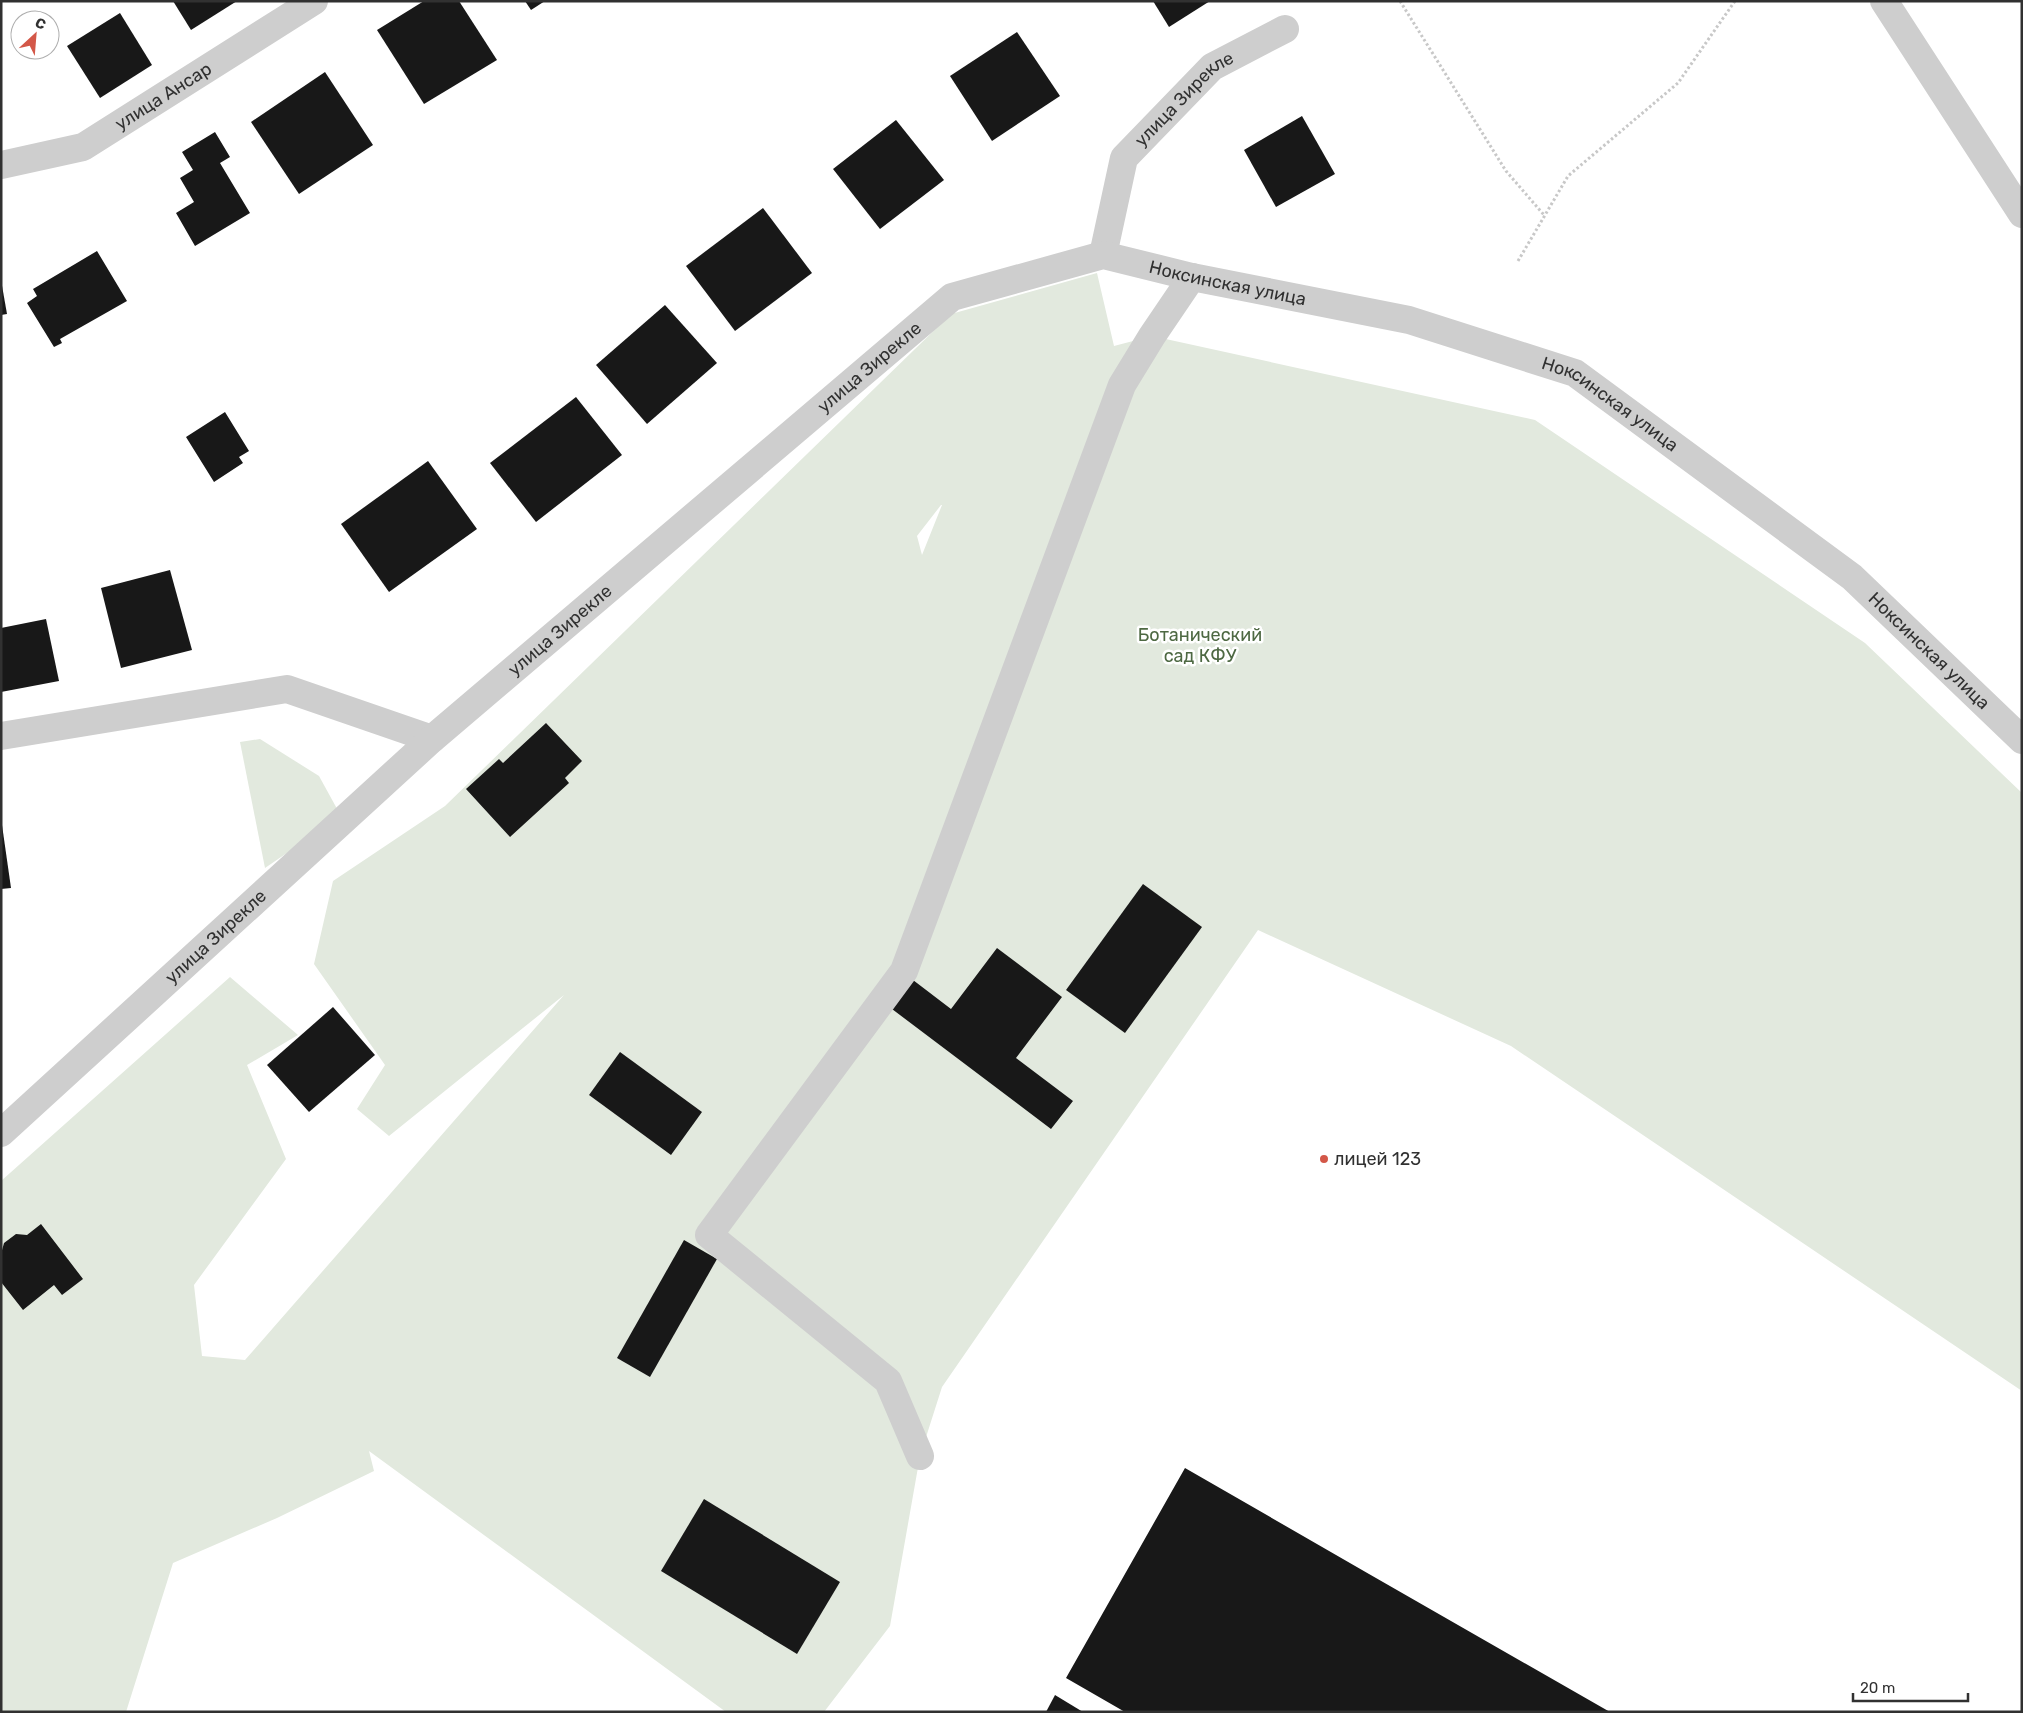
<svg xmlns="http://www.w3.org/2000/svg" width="2023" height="1713" font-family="Rubik,sans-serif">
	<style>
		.green { fill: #e2e9de; fill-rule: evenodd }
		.building { fill: #181818 }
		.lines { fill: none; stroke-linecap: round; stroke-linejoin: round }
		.path { stroke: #c8c8c8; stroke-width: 3; stroke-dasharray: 2.5 2.5; stroke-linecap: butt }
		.minor { stroke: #cecece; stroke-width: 28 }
		.poi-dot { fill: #d35748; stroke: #fff; stroke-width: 2 }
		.labels { text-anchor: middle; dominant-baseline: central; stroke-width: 5; stroke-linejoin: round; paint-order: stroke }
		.street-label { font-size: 18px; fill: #313131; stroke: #fff }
		.park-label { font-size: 18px; fill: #4e6943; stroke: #fff }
		.poi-label { font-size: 18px; fill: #313131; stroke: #fff; text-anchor: start }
	</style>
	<rect width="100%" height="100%" fill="#fff"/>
	<g class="green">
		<path d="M 1097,273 L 1114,346 L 1152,336 L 1535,420 L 1865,643 L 2022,793 L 2022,1391 L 1511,1046 L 1258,930 L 942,1387 L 920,1456 L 890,1626 L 824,1712 L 726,1712 L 369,1451 L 374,1471 L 277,1518 L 173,1563 L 126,1712 L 1,1712 L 1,1181 L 230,977 L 298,1035 L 247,1065 L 286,1159 L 194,1285 L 202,1356 L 245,1360 L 564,995 L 389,1136 L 357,1109 L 385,1065 L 314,964 L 333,881 L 445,806 L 951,314 ZM 941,505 L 942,505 L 922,555 L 917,536 Z"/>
		<path d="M 260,739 L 319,776 L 341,816 L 265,868 L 240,742 Z"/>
	</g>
	<g class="building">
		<path d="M 173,1 L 237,1 L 191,30 Z"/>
		<path d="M 424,1 L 459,1 L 497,60 L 424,104 L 377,30 Z"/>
		<path d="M 525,1 L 545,1 L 531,10 Z"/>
		<path d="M 1153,1 L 1210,1 L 1169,27 Z"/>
		<path d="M 120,13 L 152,65 L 100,98 L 67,46 Z"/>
		<path d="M 1017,32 L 1060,96 L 992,141 L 950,76 Z"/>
		<path d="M 325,72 L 373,145 L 299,194 L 251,122 Z"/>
		<path d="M 1302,116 L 1335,174 L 1276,207 L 1244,150 Z"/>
		<path d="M 896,120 L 944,180 L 880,229 L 833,169 Z"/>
		<path d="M 215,132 L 230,157 L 220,163 L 250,213 L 195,246 L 176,213 L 194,202 L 180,178 L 193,170 L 182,152 Z"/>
		<path d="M 763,208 L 812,273 L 735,331 L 686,266 Z"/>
		<path d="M 97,251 L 127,301 L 60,339 L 62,343 L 54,347 L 27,303 L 37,296 L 33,289 Z"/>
		<path d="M 1,280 L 7,314 L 1,315 Z"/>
		<path d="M 665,305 L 717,363 L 647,424 L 596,365 Z"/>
		<path d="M 576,397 L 622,455 L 536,522 L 490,463 Z"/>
		<path d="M 225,412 L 249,451 L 239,457 L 243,463 L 214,482 L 186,437 Z"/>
		<path d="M 428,461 L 477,529 L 389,592 L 341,524 Z"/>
		<path d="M 170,570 L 192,650 L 121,668 L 101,588 Z"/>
		<path d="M 46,619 L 59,681 L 1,692 L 1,628 Z"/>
		<path d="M 546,723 L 582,761 L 565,778 L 569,783 L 510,837 L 466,789 L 499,759 L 503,763 Z"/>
		<path d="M 1,818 L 11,888 L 1,889 Z"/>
		<path d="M 1143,884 L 1202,927 L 1125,1033 L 1066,990 Z"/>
		<path d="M 997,948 L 1062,997 L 1016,1058 L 1073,1101 L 1051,1129 L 892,1009 L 913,980 L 951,1009 Z"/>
		<path d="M 333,1007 L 375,1055 L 309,1112 L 267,1065 Z"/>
		<path d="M 620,1052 L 702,1112 L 671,1155 L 589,1095 Z"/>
		<path d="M 41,1224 L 83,1279 L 62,1295 L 54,1285 L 23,1310 L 1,1282 L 1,1254 L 4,1243 L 16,1234 L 27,1235 Z"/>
		<path d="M 684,1240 L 717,1259 L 650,1377 L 617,1358 Z"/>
		<path d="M 1185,1468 L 1369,1574 L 1610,1712 L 1125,1712 L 1066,1678 Z"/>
		<path d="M 704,1499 L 840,1582 L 797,1654 L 661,1571 Z"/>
		<path d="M 1055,1695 L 1083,1712 L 1046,1712 Z"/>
	</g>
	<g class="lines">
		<g class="path">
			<path d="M 1400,1 L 1506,171 L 1544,215"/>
			<path d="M 1518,261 L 1568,176 L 1678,83 L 1735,1"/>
		</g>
		<g class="minor">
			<path d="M 1884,1 L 2022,214"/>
			<path id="s1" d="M 1,165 L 83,147 L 314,1"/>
			<path id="s2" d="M 1103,255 L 1124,158 L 1212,67 L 1285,29"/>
			<path d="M 1,736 L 287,689 L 432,739"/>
			<path id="s3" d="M 1,1133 L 432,739 L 952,297 L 1103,255 L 1192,277 L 1409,320 L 1575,373 L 1852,577 L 2022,740"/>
			<path d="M 920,1456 L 888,1381 L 709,1235 L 904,971 L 1122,385 L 1152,336 L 1192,277"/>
		</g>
	</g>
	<circle class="poi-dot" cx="1324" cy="1159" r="5"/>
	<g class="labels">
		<g class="street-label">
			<text stroke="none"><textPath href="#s1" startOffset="179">улица Ансар</textPath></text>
			<text stroke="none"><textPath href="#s2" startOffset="184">улица Зирекле</textPath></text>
			<text stroke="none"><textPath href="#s3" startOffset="1551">Ноксинская улица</textPath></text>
			<text stroke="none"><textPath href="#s3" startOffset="1158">улица Зирекле</textPath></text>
			<text stroke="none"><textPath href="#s3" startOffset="1956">Ноксинская улица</textPath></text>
			<text stroke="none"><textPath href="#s3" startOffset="752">улица Зирекле</textPath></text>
			<text stroke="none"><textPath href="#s3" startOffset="2361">Ноксинская улица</textPath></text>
			<text stroke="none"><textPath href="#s3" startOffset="291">улица Зирекле</textPath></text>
		</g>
		<g class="park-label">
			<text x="1200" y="635">Ботанический<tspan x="1200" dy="21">сад КФУ</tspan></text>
		</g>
		<g class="poi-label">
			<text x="1334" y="1159">лицей 123</text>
		</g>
	</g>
	<rect width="2023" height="1713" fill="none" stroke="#313131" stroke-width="5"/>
	<g transform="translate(35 35) rotate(26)"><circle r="24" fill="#ffffff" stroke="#adadad"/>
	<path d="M0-4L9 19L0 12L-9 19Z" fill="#d35748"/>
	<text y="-8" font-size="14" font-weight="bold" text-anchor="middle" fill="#313131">С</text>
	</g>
	<path d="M1853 1693v8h115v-8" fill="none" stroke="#313131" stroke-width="2.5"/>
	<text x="1860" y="1693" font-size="15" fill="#313131" stroke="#ffffff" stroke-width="4" paint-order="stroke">20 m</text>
</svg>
